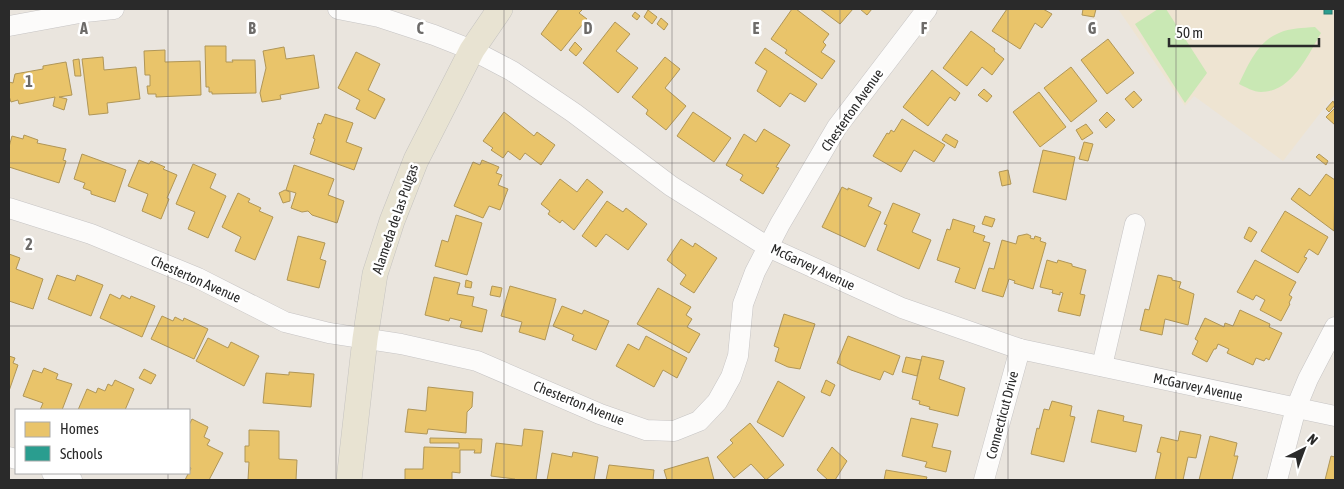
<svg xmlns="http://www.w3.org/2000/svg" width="1344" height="489" font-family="'Asap Condensed',sans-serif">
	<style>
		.education { fill: #eee4d2 }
		.green { fill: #c9e8b4 }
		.homes { fill: #e9c46a; stroke: #b09657 }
		.schools { fill: #2a9d8f; stroke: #2a7a71 }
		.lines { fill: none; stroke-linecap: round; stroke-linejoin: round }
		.minor-casing { stroke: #c6c4c4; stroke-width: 21 }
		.major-casing { stroke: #c5c3c0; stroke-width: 26 }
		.minor { stroke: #fcfbfa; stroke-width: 20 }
		.major { stroke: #e8e3d2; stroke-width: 25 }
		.grid { fill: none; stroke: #6d6b69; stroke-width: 1; stroke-opacity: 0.55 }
		.labels { text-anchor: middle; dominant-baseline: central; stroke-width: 5; stroke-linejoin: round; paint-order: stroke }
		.street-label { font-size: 14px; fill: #2a2a2a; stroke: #fff }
		.grid-label { font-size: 16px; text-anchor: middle; font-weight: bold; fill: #6d6b69; stroke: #fff; stroke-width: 5; stroke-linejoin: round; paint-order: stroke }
	</style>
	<rect width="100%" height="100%" fill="#eae5de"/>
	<path class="education" d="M 1118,9 L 1335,9 L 1335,94 L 1283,161 L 1194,96 L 1185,106 Z"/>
	<g class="green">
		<path d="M 1158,9 L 1166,9 L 1207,73 L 1185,103 L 1135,24 Z"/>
		<path d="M 1315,27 L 1321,33 C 1308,55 1292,92 1261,92 C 1254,92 1245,87 1239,84 C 1248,65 1258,41 1279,33 C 1290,28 1303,28 1315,27 Z"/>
	</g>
	<g class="homes">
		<path d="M 559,9 L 583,9 L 579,13 L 587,19 L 561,51 L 541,34 Z"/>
		<path d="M 792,9 L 796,9 L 829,34 L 823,42 L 826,45 L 821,52 L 835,61 L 822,79 L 785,53 L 787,50 L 771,39 Z"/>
		<path d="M 820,9 L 853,9 L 840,24 Z"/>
		<path d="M 860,9 L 872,9 L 867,15 Z"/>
		<path d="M 1007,9 L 1043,9 L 1052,14 L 1042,28 L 1035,23 L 1020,49 L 992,31 Z"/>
		<path d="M 1083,9 L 1096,9 L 1094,17 L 1082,15 Z"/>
		<path d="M 648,10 L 657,17 L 652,24 L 644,17 Z"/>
		<path d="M 635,12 L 640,16 L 637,20 L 632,16 Z"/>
		<path d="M 661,18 L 668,24 L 664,30 L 657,24 Z"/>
		<path d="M 615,22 L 630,34 L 616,51 L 638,68 L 618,93 L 583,63 Z"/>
		<path d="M 971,31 L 995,49 L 994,51 L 1004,59 L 992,75 L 982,67 L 967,86 L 943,68 Z"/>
		<path d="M 1108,39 L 1134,73 L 1107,94 L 1081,60 Z"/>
		<path d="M 575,42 L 582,49 L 576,56 L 569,50 Z"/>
		<path d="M 205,46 L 226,46 L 226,62 L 233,62 L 232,60 L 255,60 L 256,93 L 212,94 L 212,92 L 209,92 L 209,87 L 206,87 Z"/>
		<path d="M 284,47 L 286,59 L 314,55 L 319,88 L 280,95 L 281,99 L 262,102 L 260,93 L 266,68 L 263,51 Z"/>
		<path d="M 765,48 L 817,84 L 805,102 L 790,93 L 780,107 L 757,91 L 767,71 L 755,63 Z"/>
		<path d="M 165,50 L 165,62 L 200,61 L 201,95 L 156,97 L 156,94 L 148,94 L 147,86 L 150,86 L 150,75 L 145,75 L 144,51 Z"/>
		<path d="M 356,52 L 380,64 L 368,90 L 385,99 L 375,119 L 356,109 L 360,100 L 338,88 Z"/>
		<path d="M 103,57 L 104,70 L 136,67 L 140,99 L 107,103 L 108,113 L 89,115 L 82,59 Z"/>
		<path d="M 665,57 L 680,69 L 665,88 L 686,106 L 666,130 L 646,114 L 648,110 L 632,97 Z"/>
		<path d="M 79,59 L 81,76 L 75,76 L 73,60 Z"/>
		<path d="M 66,62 L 72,95 L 59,97 L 67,99 L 64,110 L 53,106 L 55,97 L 19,104 L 18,100 L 11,102 L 9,96 L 9,82 L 13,83 L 15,74 L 43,69 L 43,66 Z"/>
		<path d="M 1071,67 L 1097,101 L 1071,122 L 1044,88 Z"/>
		<path d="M 932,70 L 960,93 L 955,101 L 950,97 L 928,126 L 903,107 Z"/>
		<path d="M 984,89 L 992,96 L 987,102 L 978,95 Z"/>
		<path d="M 1134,91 L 1142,100 L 1133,108 L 1125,99 Z"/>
		<path d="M 1039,92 L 1066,127 L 1040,147 L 1013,112 Z"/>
		<path d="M 1333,101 L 1335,105 L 1329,112 L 1326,109 Z"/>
		<path d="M 1335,108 L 1335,125 L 1326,117 Z"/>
		<path d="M 504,112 L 534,136 L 537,132 L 555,145 L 541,165 L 525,153 L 520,160 L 508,151 L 503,158 L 491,150 L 493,148 L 483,141 Z"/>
		<path d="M 693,112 L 731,138 L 714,162 L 677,136 Z"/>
		<path d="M 1107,112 L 1115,120 L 1106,128 L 1099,120 Z"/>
		<path d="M 325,114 L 353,123 L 346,142 L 362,148 L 354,170 L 310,154 L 315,139 L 313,138 L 318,123 L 321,124 Z"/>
		<path d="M 902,119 L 945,145 L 934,162 L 914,150 L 901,172 L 873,156 L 887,133 L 889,134 L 891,130 L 894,132 Z"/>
		<path d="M 1086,124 L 1093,133 L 1082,140 L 1076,130 Z"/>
		<path d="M 764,129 L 790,145 L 776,167 L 779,168 L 763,194 L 740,180 L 743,175 L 726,165 L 744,134 L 756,142 Z"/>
		<path d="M 946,134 L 958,141 L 955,148 L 942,140 Z"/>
		<path d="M 24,135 L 38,140 L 37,143 L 66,149 L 63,160 L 66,161 L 59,183 L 9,167 L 9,147 L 12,136 L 23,139 Z"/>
		<path d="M 1084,142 L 1093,144 L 1088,161 L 1079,159 Z"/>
		<path d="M 1043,150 L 1075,157 L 1066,200 L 1033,192 Z"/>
		<path d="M 82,154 L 126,170 L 115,202 L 91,194 L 91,191 L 83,188 L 85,183 L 74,179 Z"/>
		<path d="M 1319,154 L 1328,161 L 1326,165 L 1316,157 Z"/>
		<path d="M 139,160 L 149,164 L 151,161 L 165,167 L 163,169 L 177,175 L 167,198 L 169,199 L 161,219 L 142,211 L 148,194 L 128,186 Z"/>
		<path d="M 482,160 L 499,167 L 496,173 L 502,175 L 498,185 L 508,189 L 500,210 L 489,206 L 483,218 L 454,206 L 473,162 L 480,165 Z"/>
		<path d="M 193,164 L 216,174 L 210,188 L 226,196 L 208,238 L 188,229 L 195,212 L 176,204 Z"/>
		<path d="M 294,165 L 334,179 L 328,195 L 344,201 L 337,223 L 312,215 L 308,211 L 302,212 L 291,208 L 296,193 L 286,190 Z"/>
		<path d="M 1008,170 L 1011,184 L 1002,186 L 999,172 Z"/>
		<path d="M 1326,174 L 1335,180 L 1334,231 L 1291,199 L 1299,188 L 1310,196 Z"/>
		<path d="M 560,179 L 577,192 L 587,179 L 603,192 L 574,230 L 562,220 L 560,223 L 548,214 L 550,211 L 541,204 Z"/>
		<path d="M 842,187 L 848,190 L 848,188 L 872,198 L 868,206 L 881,212 L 865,247 L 822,227 Z"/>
		<path d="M 285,190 L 290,192 L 290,201 L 283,203 L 279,193 Z"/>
		<path d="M 238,193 L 250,199 L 248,202 L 261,208 L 259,211 L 273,217 L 255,260 L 235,251 L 241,237 L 222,227 Z"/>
		<path d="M 607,201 L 623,212 L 626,208 L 647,224 L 628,250 L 606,234 L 596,247 L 582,236 Z"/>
		<path d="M 893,203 L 920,214 L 912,232 L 931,240 L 919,269 L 877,250 L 887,225 L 884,224 Z"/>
		<path d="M 1285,211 L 1328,237 L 1318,255 L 1309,249 L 1304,257 L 1307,258 L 1298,273 L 1261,251 Z"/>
		<path d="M 456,215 L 482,223 L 467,275 L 435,266 L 442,240 L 448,242 Z"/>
		<path d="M 985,216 L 995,219 L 992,227 L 982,224 Z"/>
		<path d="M 953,219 L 975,226 L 973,232 L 985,236 L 983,241 L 990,243 L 975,289 L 955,282 L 960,268 L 937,260 L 947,229 L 950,230 Z"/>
		<path d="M 1249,227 L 1257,232 L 1251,242 L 1244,238 Z"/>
		<path d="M 1027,234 L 1031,236 L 1030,238 L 1034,239 L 1035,236 L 1041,238 L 1040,241 L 1046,243 L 1033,289 L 1014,283 L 1015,281 L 1009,279 L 1003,297 L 982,291 L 989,268 L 994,269 L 1002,240 L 1016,244 L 1018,236 Z"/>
		<path d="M 298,236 L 325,243 L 320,259 L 326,261 L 319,288 L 287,280 Z"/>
		<path d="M 681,239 L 693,247 L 695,243 L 717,258 L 694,293 L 680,284 L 686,275 L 667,260 Z"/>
		<path d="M 9,254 L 20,258 L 16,269 L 43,279 L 33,309 L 9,301 Z"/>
		<path d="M 1047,260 L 1057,263 L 1058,260 L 1072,264 L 1072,266 L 1086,270 L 1080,294 L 1085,295 L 1080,316 L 1058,311 L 1063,293 L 1060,292 L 1060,295 L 1052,293 L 1053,290 L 1040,287 Z"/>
		<path d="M 1255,260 L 1296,282 L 1289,295 L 1292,297 L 1289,303 L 1290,304 L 1281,321 L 1260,310 L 1265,300 L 1256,295 L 1253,300 L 1237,292 Z"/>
		<path d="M 57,275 L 75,281 L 77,275 L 103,285 L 91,316 L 48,299 Z"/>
		<path d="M 1158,275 L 1172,278 L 1172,280 L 1181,282 L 1179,288 L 1194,294 L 1188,325 L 1165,319 L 1162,335 L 1140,330 L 1145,309 L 1149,310 Z"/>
		<path d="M 434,277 L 460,283 L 457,294 L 474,297 L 472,306 L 487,310 L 482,332 L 460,327 L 462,321 L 450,318 L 449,321 L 425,315 Z"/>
		<path d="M 466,280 L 472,282 L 471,288 L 465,287 Z"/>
		<path d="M 492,286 L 502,288 L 500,297 L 490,295 Z"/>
		<path d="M 510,286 L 556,299 L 545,340 L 519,332 L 522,322 L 501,316 Z"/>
		<path d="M 658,288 L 691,307 L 686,315 L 692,319 L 687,327 L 700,334 L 689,353 L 637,324 Z"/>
		<path d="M 110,294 L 120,299 L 122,295 L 130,299 L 131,296 L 155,306 L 142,337 L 100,318 Z"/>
		<path d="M 562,306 L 582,314 L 584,310 L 609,321 L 596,350 L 572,340 L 574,335 L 553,326 Z"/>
		<path d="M 1240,310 L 1270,324 L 1269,327 L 1282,333 L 1269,360 L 1266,358 L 1264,361 L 1256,358 L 1253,365 L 1227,353 L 1229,349 L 1218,344 L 1216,349 L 1214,349 L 1207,362 L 1192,354 L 1198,341 L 1195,339 L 1205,318 L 1224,327 L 1225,323 L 1233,326 Z"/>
		<path d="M 784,314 L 815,324 L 800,369 L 788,367 L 775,361 L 779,348 L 774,346 Z"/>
		<path d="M 162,316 L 173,321 L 175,317 L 183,321 L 184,318 L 208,329 L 194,359 L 151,339 Z"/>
		<path d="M 646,336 L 687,358 L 677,378 L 663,370 L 654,387 L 616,366 L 628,344 L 639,350 Z"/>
		<path d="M 848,336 L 900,356 L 893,375 L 884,371 L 880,380 L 851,370 L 837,363 Z"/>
		<path d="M 208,338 L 228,348 L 231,342 L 259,356 L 244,386 L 196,361 Z"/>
		<path d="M 9,356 L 15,358 L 13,363 L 18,365 L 9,391 Z"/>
		<path d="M 922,356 L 944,361 L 939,379 L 965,388 L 958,416 L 929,409 L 930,407 L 919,404 L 920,401 L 912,399 Z"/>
		<path d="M 906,357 L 921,360 L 917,376 L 902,372 Z"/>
		<path d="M 44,368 L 58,374 L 56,379 L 72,384 L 62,410 L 40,410 L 43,403 L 23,396 L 33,370 L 42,373 Z"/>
		<path d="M 144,369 L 156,375 L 151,384 L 139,378 Z"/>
		<path d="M 289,372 L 314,374 L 311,407 L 263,403 L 266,373 L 289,375 Z"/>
		<path d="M 115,380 L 134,389 L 125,410 L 78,410 L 87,389 L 96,393 L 98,388 L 105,391 L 108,384 L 112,386 Z"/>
		<path d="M 826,380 L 835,385 L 830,396 L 821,392 Z"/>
		<path d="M 778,381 L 805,397 L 783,437 L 757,422 Z"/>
		<path d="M 428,387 L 473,392 L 472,407 L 467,412 L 466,433 L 428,429 L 427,434 L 405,432 L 408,409 L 426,411 Z"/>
		<path d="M 1052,401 L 1072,406 L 1070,416 L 1075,417 L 1064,462 L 1031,454 L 1037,428 L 1039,429 L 1044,409 L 1049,410 Z"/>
		<path d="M 1098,410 L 1124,416 L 1123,421 L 1142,425 L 1136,452 L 1091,442 Z"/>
		<path d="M 911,418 L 938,424 L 932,447 L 951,451 L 946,472 L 925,467 L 927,462 L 902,456 Z"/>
		<path d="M 192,419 L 208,427 L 204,437 L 210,440 L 207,445 L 223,453 L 209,480 L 185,480 L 191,468 L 189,467 L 189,425 Z"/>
		<path d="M 750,423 L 784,465 L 766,480 L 751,464 L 734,478 L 717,457 L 733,443 L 730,440 Z"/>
		<path d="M 524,429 L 543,431 L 536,480 L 515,480 L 515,479 L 491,476 L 496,443 L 522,446 Z"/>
		<path d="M 249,430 L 279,431 L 279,459 L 297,460 L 296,480 L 248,480 L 249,462 L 245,462 L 245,446 L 249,446 Z"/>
		<path d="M 1180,431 L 1201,435 L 1196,458 L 1188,457 L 1183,480 L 1155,480 L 1161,453 L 1157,452 L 1161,437 L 1178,441 Z"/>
		<path d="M 1210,436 L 1237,443 L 1234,456 L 1238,456 L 1232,480 L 1199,480 Z"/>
		<path d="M 430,438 L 482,439 L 481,453 L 474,453 L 475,450 L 460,450 L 460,473 L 452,472 L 452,480 L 405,480 L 405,469 L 423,469 L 424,447 L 459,448 L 459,443 L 430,443 Z"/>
		<path d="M 832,447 L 847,461 L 835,480 L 828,480 L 817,470 Z"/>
		<path d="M 573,452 L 598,457 L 594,480 L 547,480 L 552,453 L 572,457 Z"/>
		<path d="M 1331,456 L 1335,457 L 1335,480 L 1325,480 Z"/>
		<path d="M 708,457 L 714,480 L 667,480 L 664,470 Z"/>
		<path d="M 609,465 L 654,470 L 653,480 L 606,480 Z"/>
		<path d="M 886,470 L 927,477 L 926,480 L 884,480 Z"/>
	</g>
	<rect class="schools" x="1324" y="9" width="8" height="5"/>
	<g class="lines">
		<defs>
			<g id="minor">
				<path d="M 338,9 L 379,17 L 434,35 L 472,50 L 512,71 L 574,113 L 671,186 L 768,247 L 902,308 L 1020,349 L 1335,416"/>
				<path d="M 9,26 L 85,12 L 114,9"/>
				<path d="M 9,208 L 91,234 L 198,278 L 285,322 L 329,333 L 401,344 L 477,361 L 600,414 L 646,430 L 674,431 L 699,421 L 717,402 L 731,377 L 738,356 L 743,304 L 755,272 L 780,224 L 837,127 L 927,9"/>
				<path d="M 1102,366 L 1135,224"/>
				<path d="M 9,457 L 16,459"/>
				<path d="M 52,473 L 72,480"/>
				<path d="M 984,480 L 1020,349"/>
				<path d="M 1277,480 L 1296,408 L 1308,379 L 1335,327"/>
			</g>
			<path id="major" d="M 349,480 L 365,339 L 375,274 L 392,221 L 416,160 L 472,50 L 500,9"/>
		</defs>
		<use href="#minor" class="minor-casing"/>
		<use href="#major" class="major-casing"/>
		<use href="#minor" class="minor"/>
		<use href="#major" class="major"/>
	</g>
	<path class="grid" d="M 168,9 L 168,410M 336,9 L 336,480M 504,9 L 504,480M 672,9 L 672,480M 840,9 L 840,480M 1008,9 L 1008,480M 1176,9 L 1176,480M 9,163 L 1335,163M 9,326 L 1335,326M 168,473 L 168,480"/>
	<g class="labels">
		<g class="street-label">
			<text transform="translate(852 110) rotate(-55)">Chesterton Avenue</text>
			<text transform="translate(395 219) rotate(-71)">Alameda de las Pulgas</text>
			<text transform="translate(813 267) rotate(25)">McGarvey Avenue</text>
			<text transform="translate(196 279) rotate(24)">Chesterton Avenue</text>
			<text transform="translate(1198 387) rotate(12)">McGarvey Avenue</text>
			<text transform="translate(579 403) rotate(22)">Chesterton Avenue</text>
			<text transform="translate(1002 415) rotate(-75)">Connecticut Drive</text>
		</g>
	</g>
	<g class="grid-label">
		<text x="84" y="34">A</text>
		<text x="252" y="34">B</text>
		<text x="420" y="34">C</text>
		<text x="588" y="34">D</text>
		<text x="756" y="34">E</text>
		<text x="924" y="34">F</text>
		<text x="1092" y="34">G</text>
		<text x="29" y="87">1</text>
		<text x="29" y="250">2</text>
	</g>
	<rect width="1344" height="489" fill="none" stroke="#2a2a2a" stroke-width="20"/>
	<rect x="15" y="409" width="175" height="65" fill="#ffffff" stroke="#aaaaaa"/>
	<rect x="25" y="422" width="25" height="15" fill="#e9c46a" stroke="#aaaaaa"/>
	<text x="60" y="434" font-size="15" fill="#2a2a2a">Homes</text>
	<rect x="25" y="446" width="25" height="15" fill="#2a9d8f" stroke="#aaaaaa"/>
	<text x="60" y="459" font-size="15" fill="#2a2a2a">Schools</text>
	<g transform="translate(1304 449) rotate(42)" stroke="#ffffff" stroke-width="4" paint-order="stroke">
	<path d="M0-4L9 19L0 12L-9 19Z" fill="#2a2a2a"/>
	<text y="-8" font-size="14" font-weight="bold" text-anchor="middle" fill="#2a2a2a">N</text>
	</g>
	<path d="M1169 38v8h150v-8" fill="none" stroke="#2a2a2a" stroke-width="2.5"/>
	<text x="1176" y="38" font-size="15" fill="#2a2a2a" stroke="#ffffff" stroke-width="4" paint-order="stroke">50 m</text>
</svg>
